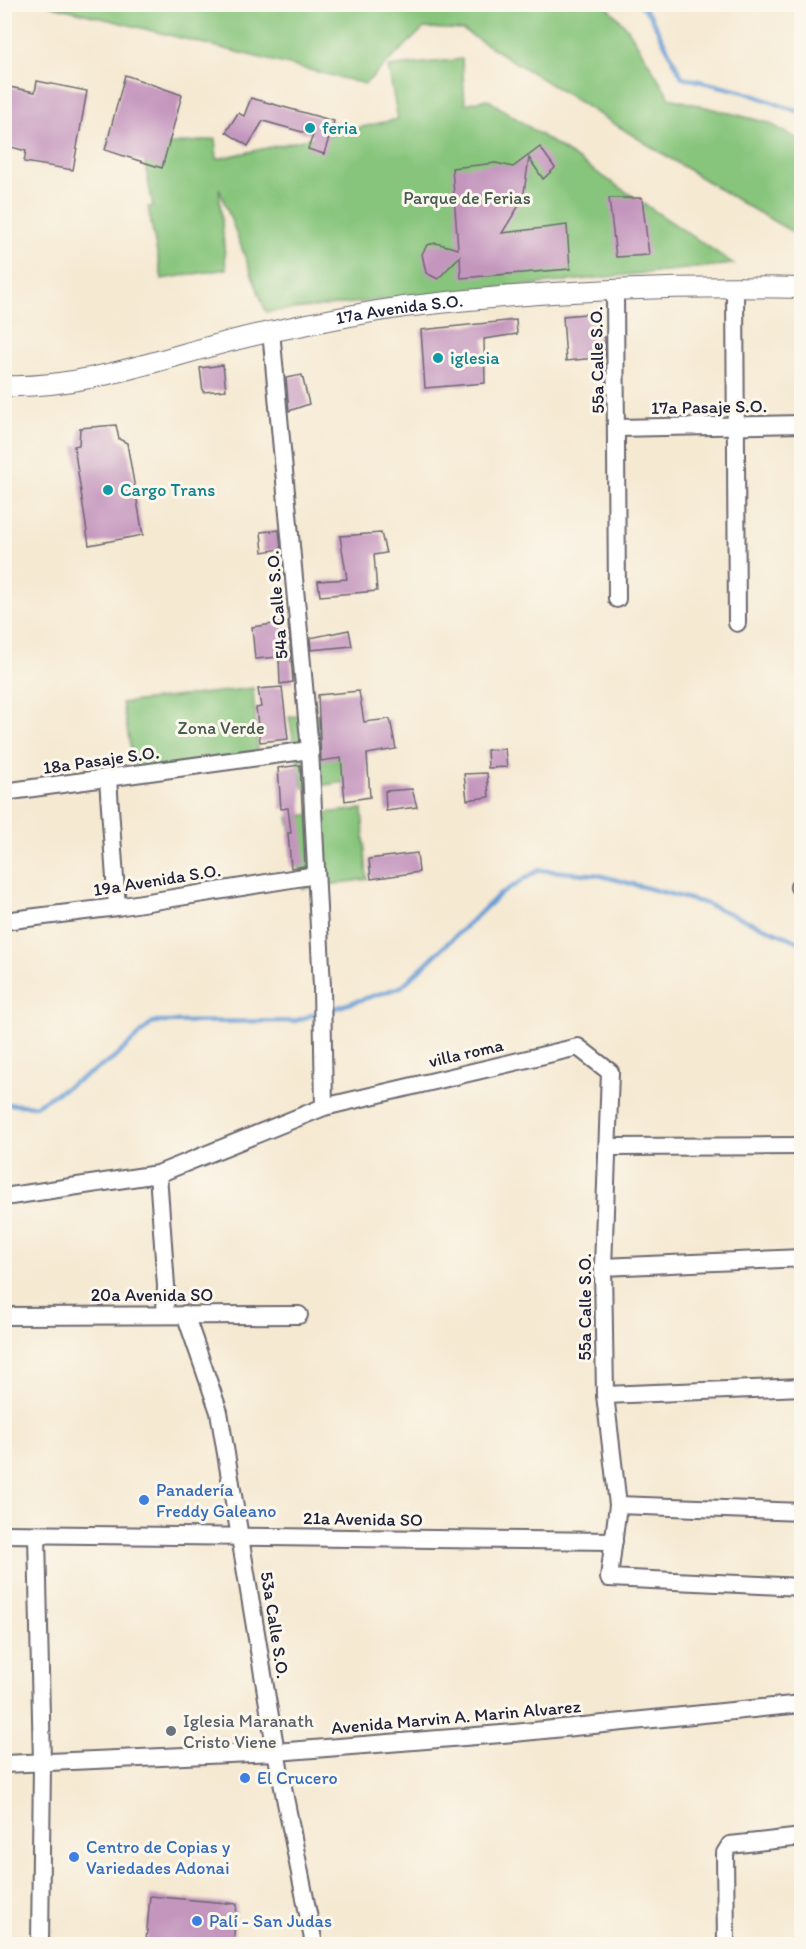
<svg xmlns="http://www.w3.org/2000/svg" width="806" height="1949" font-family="Itim,sans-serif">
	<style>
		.green { fill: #87c57b; stroke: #54745b; stroke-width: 1.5 }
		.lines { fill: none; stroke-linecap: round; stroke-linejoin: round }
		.stream { stroke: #679dd4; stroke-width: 4.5 }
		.building { fill: #c496be }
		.minor-casing { stroke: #6c6870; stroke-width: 20 }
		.tertiary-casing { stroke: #6c6870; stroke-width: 22 }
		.minor { stroke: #fff; stroke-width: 16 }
		.tertiary { stroke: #fff; stroke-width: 20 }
		.culture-dot { fill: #0f9aa8; stroke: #fbf7ec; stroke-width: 2 }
		.shop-dot { fill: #3f7fe0; stroke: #fbf7ec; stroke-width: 2 }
		.worship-dot { fill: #6b7280; stroke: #fbf7ec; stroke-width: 2 }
		.labels { text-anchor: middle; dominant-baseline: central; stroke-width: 6; stroke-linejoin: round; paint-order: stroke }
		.culture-label { font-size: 18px; fill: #0d838f; stroke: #fbf7ec; text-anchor: start }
		.park-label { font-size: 18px; fill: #455b51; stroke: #fbf7ec }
		.street-label { font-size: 18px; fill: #22223b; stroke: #fbf7ec }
		.shop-label { font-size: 18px; fill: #366cbe; stroke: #fbf7ec; text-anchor: start }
		.worship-label { font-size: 18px; fill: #5b616d; stroke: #fbf7ec; text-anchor: start }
	</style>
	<rect width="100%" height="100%" fill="#fbf7ec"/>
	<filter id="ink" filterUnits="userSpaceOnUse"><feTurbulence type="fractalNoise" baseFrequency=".0167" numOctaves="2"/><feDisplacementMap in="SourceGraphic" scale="12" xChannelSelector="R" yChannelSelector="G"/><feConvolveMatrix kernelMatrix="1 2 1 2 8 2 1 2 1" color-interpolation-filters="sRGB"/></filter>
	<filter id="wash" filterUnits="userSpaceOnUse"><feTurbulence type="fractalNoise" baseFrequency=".008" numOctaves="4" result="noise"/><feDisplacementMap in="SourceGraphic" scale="24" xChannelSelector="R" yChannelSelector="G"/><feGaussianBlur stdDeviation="1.35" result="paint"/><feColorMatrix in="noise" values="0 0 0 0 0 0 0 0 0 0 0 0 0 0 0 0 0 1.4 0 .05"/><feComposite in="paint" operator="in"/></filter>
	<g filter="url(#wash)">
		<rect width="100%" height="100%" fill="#f5e9d2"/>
		<g class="green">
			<path d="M 49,5 L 606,5 L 628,29 L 670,98 L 769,123 L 801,141 L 801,237 L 742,203 L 463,30 L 424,28 L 365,84 Z"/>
			<path d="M 462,59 L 465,104 L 487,99 L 734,264 L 266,312 L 219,188 L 226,269 L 162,279 L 148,207 L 153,206 L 142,148 L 215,139 L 217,159 L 398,119 L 388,67 Z"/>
			<path d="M 253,688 L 258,759 L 136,775 L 122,703 Z"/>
			<path d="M 362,708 L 367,779 L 303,788 L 289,717 Z"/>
			<path d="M 362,809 L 367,879 L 302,889 L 288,817 Z"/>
		</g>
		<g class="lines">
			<g class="stream">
				<path d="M 640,4 L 651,17 L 682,77 L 744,92 L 802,113"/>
				<path d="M 326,1011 L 401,987 L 499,895 L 539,870 L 598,875 L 704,903 L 802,943"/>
				<path d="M 4,1104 L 35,1106 L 112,1060 L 153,1022 L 295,1021 L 318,1013"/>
			</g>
		</g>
		<g id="blocks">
			<g class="building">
				<path d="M 125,75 L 182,95 L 162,168 L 105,150 Z"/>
				<path d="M 37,81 L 87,91 L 73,170 L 24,162 L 26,151 L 4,145 L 4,86 L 35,92 Z"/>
				<path d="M 251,98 L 334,121 L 324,154 L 308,149 L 313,135 L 263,121 L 248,146 L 226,132 L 238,113 L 244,116 Z"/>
				<path d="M 540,147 L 555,168 L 543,179 L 529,158 L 523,199 L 502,233 L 567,225 L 570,269 L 461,278 L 460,256 L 438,279 L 426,273 L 422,254 L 427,245 L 436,243 L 458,249 L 452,168 L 496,163 L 513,167 Z"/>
				<path d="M 609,198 L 642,198 L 649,255 L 616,257 Z"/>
				<path d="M 596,313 L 598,337 L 605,337 L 605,357 L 566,361 L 563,316 Z"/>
				<path d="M 516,320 L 517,334 L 484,339 L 485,383 L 425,388 L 421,330 Z"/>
				<path d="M 223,365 L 226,390 L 203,392 L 200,368 Z"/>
				<path d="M 302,375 L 309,404 L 289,411 L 286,378 Z"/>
				<path d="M 116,425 L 119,439 L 127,443 L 143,535 L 89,545 L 74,446 L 79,445 L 80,428 Z"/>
				<path d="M 279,530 L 281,549 L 263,552 L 261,532 Z"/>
				<path d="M 381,533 L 386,553 L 374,555 L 377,591 L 320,596 L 318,581 L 347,579 L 340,536 Z"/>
				<path d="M 288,622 L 293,682 L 280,684 L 279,657 L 255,659 L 252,627 Z"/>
				<path d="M 349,630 L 352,646 L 311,650 L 310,638 Z"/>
				<path d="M 282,687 L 288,739 L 260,742 L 256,708 L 261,707 L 258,689 Z"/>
				<path d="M 359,691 L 364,722 L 390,719 L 396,749 L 367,754 L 370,797 L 345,801 L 341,758 L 321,761 L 318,695 Z"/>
				<path d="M 505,749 L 507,767 L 488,768 L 487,750 Z"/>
				<path d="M 300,765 L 305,866 L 291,868 L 288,833 L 291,833 L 288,808 L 281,809 L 278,768 Z"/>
				<path d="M 487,773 L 489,797 L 467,800 L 464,774 Z"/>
				<path d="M 412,789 L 417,807 L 386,811 L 385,791 Z"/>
				<path d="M 417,853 L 419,872 L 371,879 L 369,859 Z"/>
				<path d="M 150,1896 L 237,1904 L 233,1944 L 187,1944 L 146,1941 Z"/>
			</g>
		</g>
	</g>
	<g filter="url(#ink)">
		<use href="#blocks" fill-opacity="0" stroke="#6c6870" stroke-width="1.5"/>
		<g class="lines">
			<defs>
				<g id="minor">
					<path d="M 735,288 L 737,623"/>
					<path d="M 615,291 L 617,599"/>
					<path d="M 271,331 L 310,750 L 322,987 L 324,1107"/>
					<path d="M 617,428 L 802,424"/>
					<path d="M 108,779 L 117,907"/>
					<path d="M 4,792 L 310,750"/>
					<path d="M 799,887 L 802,886"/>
					<path d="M 4,921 L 117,907 L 316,875"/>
					<path d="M 608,1147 L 802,1146"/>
					<path d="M 158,1174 L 324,1107 L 578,1047 L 610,1072 L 603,1267 L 605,1395 L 618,1505 L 609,1578 L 802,1587"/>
					<path d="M 4,1197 L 158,1174 L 166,1286 L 165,1314"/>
					<path d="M 603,1267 L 802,1258"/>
					<path d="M 185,1314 L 219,1412 L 276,1752 L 314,1944"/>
					<path d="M 4,1316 L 299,1315"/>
					<path d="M 605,1395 L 802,1387"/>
					<path d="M 618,1505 L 802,1512"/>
					<path d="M 4,1534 L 614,1541"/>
					<path d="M 37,1535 L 42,1763 L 40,1944"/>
					<path d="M 4,1764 L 276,1752 L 514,1733 L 802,1704"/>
					<path d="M 726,1944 L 725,1853 L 730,1845 L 802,1837"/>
				</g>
				<g id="tertiary">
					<path id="s1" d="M 4,386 C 97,389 185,348 274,331 C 317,322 360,313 404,307 C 534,291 670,285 802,288"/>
				</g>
			</defs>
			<use href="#minor" class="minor-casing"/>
			<use href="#tertiary" class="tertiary-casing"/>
			<use href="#minor" class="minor"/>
			<use href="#tertiary" class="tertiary"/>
		</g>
	</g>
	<g class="culture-dot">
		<circle cx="310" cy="128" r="6"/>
		<circle cx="438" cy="358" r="6"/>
		<circle cx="108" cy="490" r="6"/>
	</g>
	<g class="shop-dot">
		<circle cx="144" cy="1500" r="6"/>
		<circle cx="245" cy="1778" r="6"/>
		<circle cx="74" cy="1857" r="6"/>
		<circle cx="197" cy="1921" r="6"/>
	</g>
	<circle class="worship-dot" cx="171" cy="1731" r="6"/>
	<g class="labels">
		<g class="culture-label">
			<text x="322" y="128">feria</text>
			<text x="450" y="358">iglesia</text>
			<text x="120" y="490">Cargo Trans</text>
		</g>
		<g class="park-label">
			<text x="467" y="198">Parque de Ferias</text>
			<text x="221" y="728">Zona Verde</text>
		</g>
		<g class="street-label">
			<text stroke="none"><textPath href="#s1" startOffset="404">17a Avenida S.O.</textPath></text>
			<text transform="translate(597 360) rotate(-91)">55a Calle S.O.</text>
			<text transform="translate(709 407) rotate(-1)">17a Pasaje S.O.</text>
			<text transform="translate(277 605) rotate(-95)">54a Calle S.O.</text>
			<text transform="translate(101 760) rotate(-8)">18a Pasaje S.O.</text>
			<text transform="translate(157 880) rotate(-9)">19a Avenida S.O.</text>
			<text transform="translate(466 1053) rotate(-13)">villa roma</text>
			<text x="152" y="1295">20a Avenida SO</text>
			<text transform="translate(585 1307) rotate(-90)">55a Calle S.O.</text>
			<text transform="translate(363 1519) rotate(1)">21a Avenida SO</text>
			<text transform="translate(275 1625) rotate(81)">53a Calle S.O.</text>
			<text transform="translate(456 1717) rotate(-5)">Avenida Marvin A. Marin Alvarez</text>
		</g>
		<g class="shop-label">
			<text x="156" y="1490">Panadería<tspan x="156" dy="21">Freddy Galeano</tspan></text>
			<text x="257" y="1778">El Crucero</text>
			<text x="86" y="1847">Centro de Copias y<tspan x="86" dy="21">Variedades Adonai</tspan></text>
			<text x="209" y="1921">Palí - San Judas</text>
		</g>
		<g class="worship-label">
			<text x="183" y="1721">Iglesia Maranath<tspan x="183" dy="21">Cristo Viene</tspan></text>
		</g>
	</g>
	<rect width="806" height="1949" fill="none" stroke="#fbf7ec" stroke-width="24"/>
</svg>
